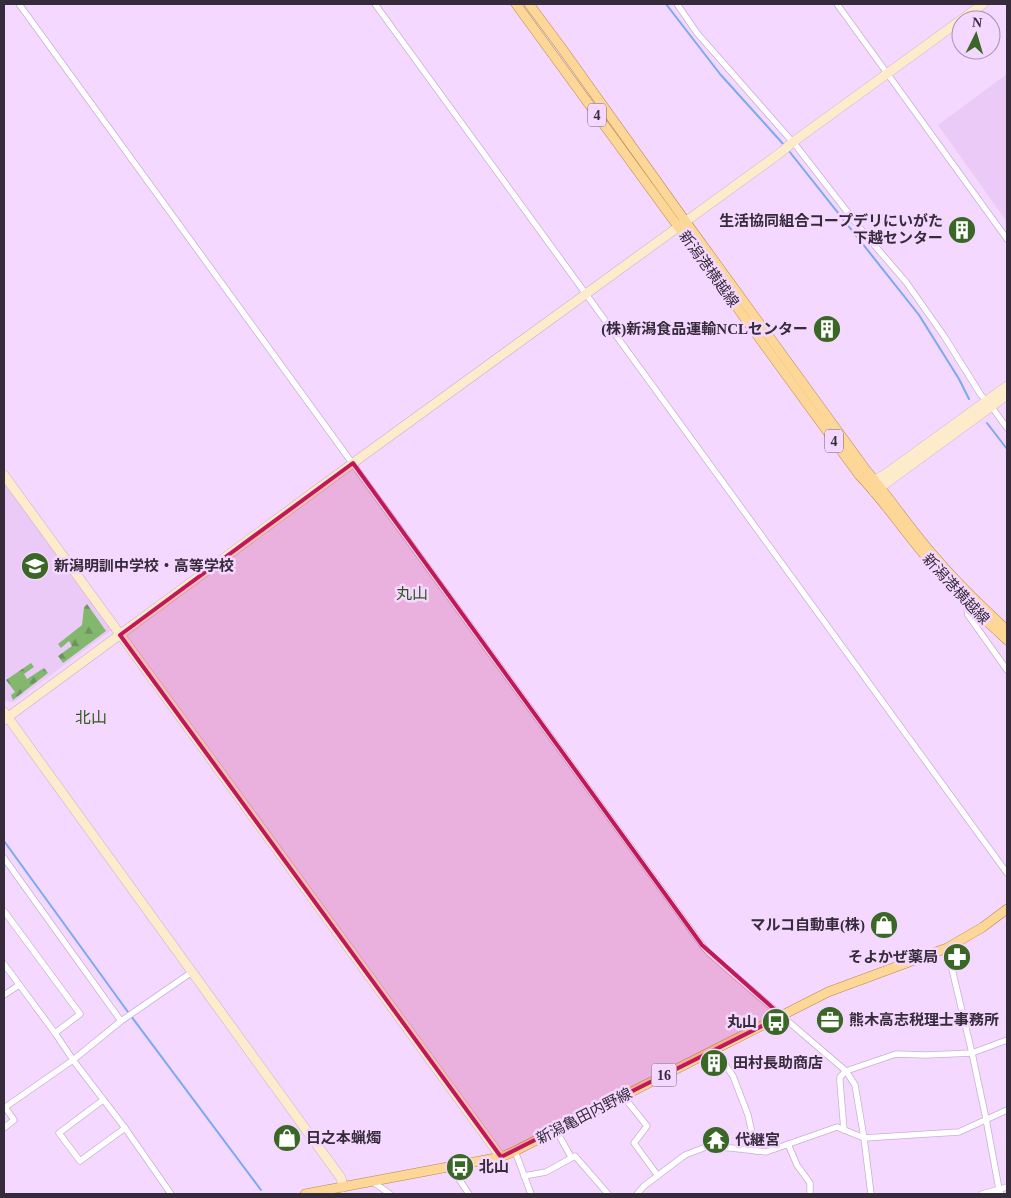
<svg xmlns="http://www.w3.org/2000/svg" width="1011" height="1198" font-family="'Times New Roman','Noto Sans JP',serif">
	<style>
		.built { fill: #ebcaf7 }
		.forest { fill: url(#forest-firs) }
		.lines { fill: none; stroke-linecap: round; stroke-linejoin: round }
		.stream { stroke: #79aaf1; stroke-width: 2 }
		.street-casing { stroke: #caaed4; stroke-width: 7 }
		.secondary-casing { stroke: #caaed4; stroke-width: 10 }
		.primary-casing { stroke: #b6894a; stroke-width: 10 }
		.street { stroke: #fff; stroke-width: 5.5 }
		.secondary { stroke: #feebcb; stroke-width: 9 }
		.primary { stroke: #fdd798; stroke-width: 9 }
		.marked { fill: #c2185b; fill-opacity: 0.2; stroke: #c2185b; stroke-width: 4; stroke-linejoin: round }
		.labels { text-anchor: middle; dominant-baseline: central; stroke-width: 5; stroke-linejoin: round; paint-order: stroke }
		.shield { fill: #f4d8ff; stroke: #6f5f75; stroke-width: 1 }
		.shield-label { font-size: 14px; font-weight: bold; fill: #362b3a }
		.poi-label { font-size: 15px; font-weight: bold; fill: #362b3a; stroke: #f4d8ff; text-anchor: start }
		.street-label { font-size: 15px; fill: #362b3a; stroke: #f4d8ff }
		.neighbourhood-label { font-size: 16px; fill: #30591e; stroke: #f4d8ff }
	</style>
	<defs>
		<pattern id="forest-firs" width="22" height="20" patternUnits="userSpaceOnUse" patternTransform="scale(1.25)"><rect width="22" height="20" fill="#82b76d"/><path d="M5 1l3.5 6h-7zM16 11l3.5 6h-7z" fill="#6b955b"/></pattern>
	</defs>
	<rect width="100%" height="100%" fill="#f4d8ff"/>
	<g class="built">
		<path d="M 1007,74 L 1007,222 L 938,125 Z"/>
		<path d="M 4,481 L 113,629 L 14,702 L 4,701 Z"/>
	</g>
	<g class="forest">
		<path d="M 87,604 L 106,631 L 63,663 L 58,656 L 72,646 L 69,641 L 61,648 L 58,644 L 82,625 L 84,607 Z"/>
		<path d="M 31,663 L 34,667 L 24,674 L 27,679 L 44,668 L 48,673 L 13,700 L 11,695 L 15,692 L 6,680 Z"/>
	</g>
	<g class="lines">
		<g class="stream">
			<path d="M 666,4 L 720,74 L 784,145"/>
			<path d="M 789,151 L 919,315 L 959,379 L 969,399"/>
			<path d="M 987,423 L 1007,449"/>
			<path d="M 4,841 L 128,1012 L 261,1190"/>
		</g>
		<defs>
			<g id="street">
				<path d="M 19,4 L 702,945 L 708,952 L 727,969 L 846,1071 L 855,1085 L 864,1138 L 871,1194"/>
				<path d="M 375,4 L 1007,873"/>
				<path d="M 677,4 L 697,33 L 797,147 L 863,232 L 906,282 L 944,336 L 981,395 L 991,406 L 1007,428"/>
				<path d="M 837,4 L 1007,239"/>
				<path d="M 969,605 L 967,610 L 968,615 L 1007,670"/>
				<path d="M 4,858 L 121,1021"/>
				<path d="M 4,911 L 80,1014 L 55,1033"/>
				<path d="M 947,948 L 972,1053 L 986,1119 L 999,1189 L 1001,1194"/>
				<path d="M 4,964 L 55,1033 L 73,1060 L 125,1128 L 171,1194"/>
				<path d="M 4,995 L 19,985"/>
				<path d="M 715,1050 L 733,1076 L 748,1115 L 756,1151"/>
				<path d="M 623,1096 L 647,1126 L 634,1143 L 658,1176"/>
				<path d="M 103,1100 L 59,1133 L 80,1161 L 125,1128"/>
				<path d="M 4,1108 L 73,1060 L 121,1021 L 192,972"/>
				<path d="M 4,1128 L 14,1120 L 5,1107"/>
				<path d="M 556,1130 L 571,1157"/>
				<path d="M 844,1130 L 840,1083 L 840,1077 L 846,1071 L 896,1054 L 926,1055 L 972,1053 L 1007,1040"/>
				<path d="M 788,1144 L 797,1165 L 810,1183 L 810,1194"/>
				<path d="M 515,1151 L 531,1194"/>
				<path d="M 450,1166 L 469,1194"/>
				<path d="M 524,1176 L 546,1172 L 575,1156 L 608,1194"/>
				<path d="M 373,1182 L 390,1194"/>
				<path d="M 637,1194 L 644,1186 L 685,1155 L 706,1147 L 731,1148 L 766,1152 L 837,1127 L 864,1138 L 959,1132 L 1007,1110"/>
				<path d="M 982,1194 L 1007,1187"/>
			</g>
			<g id="secondary">
				<path d="M 4,475 L 501,1157"/>
				<path d="M 870,483 L 887,473 L 1007,386"/>
				<path d="M 874,492 L 1007,395"/>
				<path d="M 4,712 L 341,1178 L 343,1187"/>
				<path d="M 4,720 L 353,463 L 780,153 L 793,142 L 983,4"/>
			</g>
			<g id="primary">
				<path d="M 516,4 L 859,475 C 884,501 904,531 927,558 C 951,588 979,614 1007,640"/>
				<path d="M 529,4 L 561,47 L 686,222 L 866,470 C 890,498 910,529 935,557 C 957,583 982,607 1007,630"/>
				<path d="M 305,1194 L 501,1157 L 515,1151 L 828,992 L 947,948 L 983,927 L 1007,909"/>
			</g>
		</defs>
		<use href="#street" class="street-casing"/>
		<use href="#secondary" class="secondary-casing"/>
		<use href="#primary" class="primary-casing"/>
		<use href="#street" class="street"/>
		<use href="#secondary" class="secondary"/>
		<use href="#primary" class="primary"/>
	</g>
	<path class="marked" d="M 353,463 L 702,945 L 782,1016 L 501,1157 L 120,635 Z"/>
	<defs>
		<symbol id="building-disc" viewBox="-11 -11 22 22"><circle r="9.5" fill="#3a6726" stroke="#f4d8ff"/><path d="M-4-6H4V6H1V3H-1V6H-4ZM-2.5-4.3h1.7v1.8h-1.7ZM.8-4.3h1.7v1.8H.8ZM-2.5-1h1.7V.8h-1.7ZM.8-1h1.7V.8H.8Z" fill="#fff"/></symbol>
		<symbol id="school-disc" viewBox="-11 -11 22 22"><circle r="9.5" fill="#3a6726" stroke="#f4d8ff"/><path d="M0-5L7-2L0 1L-7-2ZM-4 1L0 2.5L4 1V4Q0 6-4 4Z" fill="#fff"/></symbol>
		<symbol id="shop-disc" viewBox="-11 -11 22 22"><circle r="9.5" fill="#3a6726" stroke="#f4d8ff"/><path d="M-5-2.5h2.3a2.7 3.5 0 0 1 5.4 0H5L5.5 6h-11ZM-1.5-2.5h3a1.5 2.3 0 0 0-3 0Z" fill="#fff"/></symbol>
		<symbol id="pharmacy-disc" viewBox="-11 -11 22 22"><circle r="9.5" fill="#3a6726" stroke="#f4d8ff"/><path d="M-2-6h4v4h4v4h-4v4h-4v-4h-4v-4h4Z" fill="#fff"/></symbol>
		<symbol id="office-disc" viewBox="-11 -11 22 22"><circle r="9.5" fill="#3a6726" stroke="#f4d8ff"/><path d="M-6-3h4V-5.5h4V-3h4V5H-6ZM-1-4.5V-3h2v-1.5ZM-6 0V1H6V0Z" fill="#fff"/></symbol>
		<symbol id="bus-disc" viewBox="-11 -11 22 22"><circle r="9.5" fill="#3a6726" stroke="#f4d8ff"/><path d="M-5-6H5V4H4V6H2V4H-2V6H-4V4H-5ZM-3.5-4V0h7V-4ZM-3.5 1.2v1.5H-2V1.2ZM2 1.2v1.5H3.5V1.2Z" fill="#fff"/></symbol>
		<symbol id="temple-disc" viewBox="-11 -11 22 22"><circle r="9.5" fill="#3a6726" stroke="#f4d8ff"/><path d="M0-6L5-2H3V0L6.5 2.5H4V6H1.5V3h-3V6H-4V2.5H-6.5L-3 0V-2H-5Z" fill="#fff"/></symbol>
	</defs>
	<g fill-rule="evenodd">
		<use href="#building-disc" x="946" y="214" width="32" height="32"/>
		<use href="#building-disc" x="811" y="313" width="32" height="32"/>
		<use href="#school-disc" x="19" y="550" width="32" height="32"/>
		<use href="#shop-disc" x="868" y="909" width="32" height="32"/>
		<use href="#pharmacy-disc" x="941" y="941" width="32" height="32"/>
		<use href="#office-disc" x="814" y="1004" width="32" height="32"/>
		<use href="#bus-disc" x="760" y="1006" width="32" height="32"/>
		<use href="#building-disc" x="698" y="1047" width="32" height="32"/>
		<use href="#shop-disc" x="271" y="1122" width="32" height="32"/>
		<use href="#temple-disc" x="700" y="1124" width="32" height="32"/>
		<use href="#bus-disc" x="444" y="1151" width="32" height="32"/>
	</g>
	<g class="labels">
		<g class="shield">
			<rect x="588" y="103.5" width="18" height="23" rx="4"/>
			<rect x="825" y="429.5" width="18" height="23" rx="4"/>
			<rect x="651.5" y="1063.5" width="25" height="23" rx="4"/>
		</g>
		<g class="shield-label">
			<text x="597" y="115">4</text>
			<text x="834" y="441">4</text>
			<text x="664" y="1075">16</text>
		</g>
		<g class="poi-label">
			<text x="943" y="221" text-anchor="end">生活協同組合コープデリにいがた<tspan x="943" dy="17">下越センター</tspan></text>
			<text x="808" y="329" text-anchor="end">(株)新潟食品運輸NCLセンター</text>
			<text x="54" y="566">新潟明訓中学校・高等学校</text>
			<text x="865" y="925" text-anchor="end">マルコ自動車(株)</text>
			<text x="938" y="957" text-anchor="end">そよかぜ薬局</text>
			<text x="849" y="1020">熊木高志税理士事務所</text>
			<text x="757" y="1022" text-anchor="end">丸山</text>
			<text x="733" y="1063">田村長助商店</text>
			<text x="306" y="1138">日之本蝋燭</text>
			<text x="735" y="1140">代継宮</text>
			<text x="479" y="1167">北山</text>
		</g>
		<g class="street-label">
			<text transform="translate(709 269) rotate(54)">新潟港横越線</text>
			<text transform="translate(956 589) rotate(47)">新潟港横越線</text>
			<text transform="translate(584 1116) rotate(-27)">新潟亀田内野線</text>
		</g>
		<g class="neighbourhood-label">
			<text x="412" y="593">丸山</text>
			<text x="91" y="717">北山</text>
		</g>
	</g>
	<rect width="1011" height="1198" fill="none" stroke="#362b3a" stroke-width="10"/>
	<g transform="translate(976 35) rotate(5)"><circle r="24" fill="#f4d8ff" stroke="#a893b0"/>
	<path d="M0-4L9 19L0 12L-9 19Z" fill="#3a6726"/>
	<text y="-8" font-size="14" font-weight="bold" text-anchor="middle" fill="#362b3a">N</text>
	</g>
</svg>
